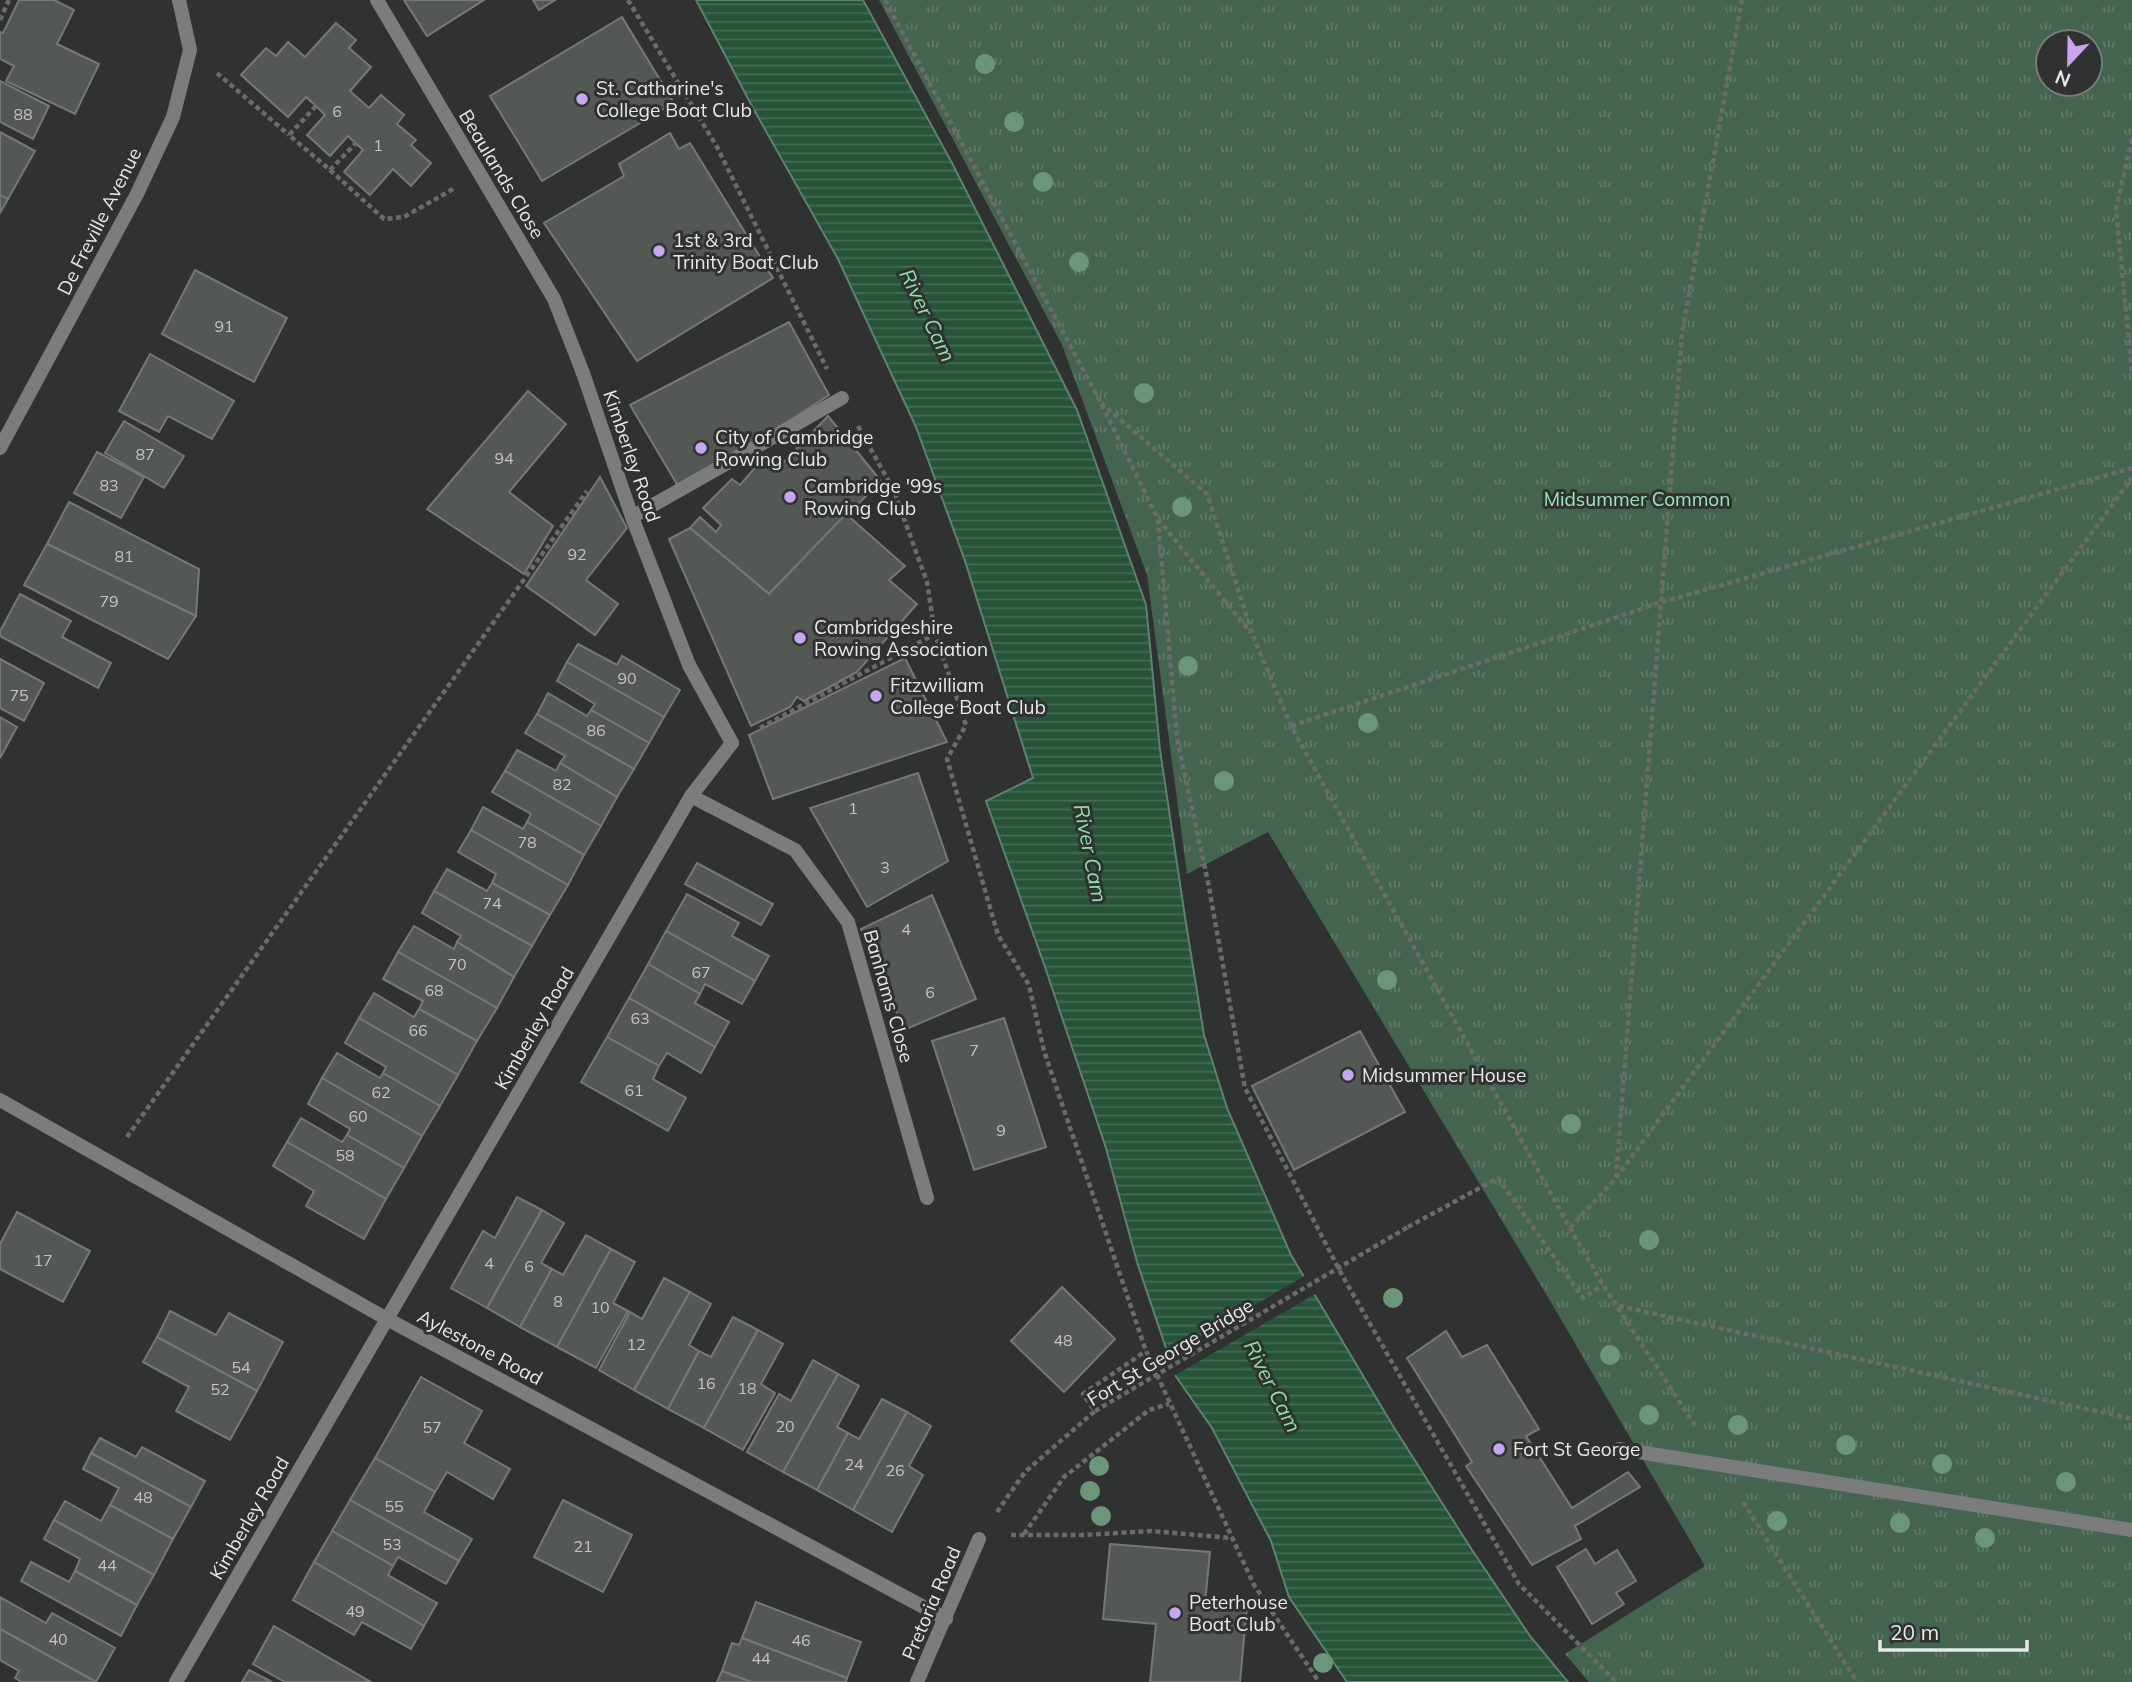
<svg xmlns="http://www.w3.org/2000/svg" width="2132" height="1682" font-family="Mulish,sans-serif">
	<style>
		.park { fill: url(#park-tufts); fill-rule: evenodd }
		.water { fill: url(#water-rules); stroke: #5f816d; stroke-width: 2 }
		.pier { fill: #2f3230 }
		.building { fill: #545855; stroke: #757976; stroke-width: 2 }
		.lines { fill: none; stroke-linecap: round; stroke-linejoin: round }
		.path { stroke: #696c6a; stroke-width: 4.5; stroke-dasharray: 5 3.5; stroke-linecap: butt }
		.lane { stroke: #7b7d7c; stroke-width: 14 }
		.street { stroke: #7b7d7c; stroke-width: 14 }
		.path-bridge { stroke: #696c6a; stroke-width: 4.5; stroke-dasharray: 5 3.5; stroke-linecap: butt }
		.tree { fill: #6b967a }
		.poi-dot { fill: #c8a6ef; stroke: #2f3230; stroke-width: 2.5 }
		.labels { text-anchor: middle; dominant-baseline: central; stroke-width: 6; stroke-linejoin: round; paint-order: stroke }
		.number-label { font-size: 16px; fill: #c2c5c3 }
		.poi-label { font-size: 19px; fill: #e7e9e8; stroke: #2f3230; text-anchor: start }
		.street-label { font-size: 19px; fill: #e7e9e8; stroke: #2f3230 }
		.park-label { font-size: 19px; fill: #9ce7b7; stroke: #2f3230 }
		.water-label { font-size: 21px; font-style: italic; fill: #91dcac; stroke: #2f3230 }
	</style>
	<defs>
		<pattern id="park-tufts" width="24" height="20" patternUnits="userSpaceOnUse" patternTransform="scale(1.75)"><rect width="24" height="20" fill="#456450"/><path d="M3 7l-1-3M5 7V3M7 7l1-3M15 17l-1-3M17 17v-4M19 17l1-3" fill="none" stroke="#607a69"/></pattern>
		<pattern id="water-rules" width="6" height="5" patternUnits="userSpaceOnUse" patternTransform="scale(1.75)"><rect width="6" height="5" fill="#255438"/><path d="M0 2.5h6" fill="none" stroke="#456d55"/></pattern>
	</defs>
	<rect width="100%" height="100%" fill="#2f3230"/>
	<path class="park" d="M 879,0 L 2132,0 L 2132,1682 L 1589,1682 L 1565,1654 L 1705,1566 L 1552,1304 L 1268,832 L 1187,874 L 1147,575 L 1062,345 ZM 2048,42 L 2090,42 L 2090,84 L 2048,84 Z"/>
	<path class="water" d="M 696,0 L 863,0 L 952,163 L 1077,410 L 1146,605 L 1160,750 L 1185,917 L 1204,1035 L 1227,1108 L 1291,1255 L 1393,1426 L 1472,1550 L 1530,1636 L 1568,1682 L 1347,1682 L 1289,1597 L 1271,1541 L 1212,1428 L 1175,1375 L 1137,1262 L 1106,1148 L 1045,967 L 986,801 L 1033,778 L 965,561 L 916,427 L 838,259 L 753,108 Z"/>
	<path class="pier" d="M 1306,1275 L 1317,1293 L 1172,1377 L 1166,1357 Z"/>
	<g class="building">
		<path d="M 19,0 L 54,0 L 74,10 L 57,44 L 99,64 L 75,114 L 6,81 L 14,66 L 0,59 L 0,32 L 3,33 Z"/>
		<path d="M 404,0 L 484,0 L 427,36 Z"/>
		<path d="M 533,0 L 555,0 L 539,10 Z"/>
		<path d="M 622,17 L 674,103 L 542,181 L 490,96 Z"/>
		<path d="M 336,23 L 356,40 L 349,48 L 371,67 L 350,91 L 369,108 L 381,95 L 404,115 L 397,124 L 416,140 L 411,145 L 431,163 L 411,186 L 393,169 L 370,195 L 344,172 L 363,150 L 348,136 L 330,156 L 307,135 L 325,115 L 316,106 L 306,97 L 288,117 L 241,75 L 266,48 L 276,56 L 288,42 L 305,57 Z"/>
		<path d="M 0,81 L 49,106 L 33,139 L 0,122 Z"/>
		<path d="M 0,132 L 35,151 L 8,199 L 0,195 Z"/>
		<path d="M 670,133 L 679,149 L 690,143 L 773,278 L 637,361 L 544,223 L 624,176 L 619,164 Z"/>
		<path d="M 0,195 L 8,199 L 0,213 Z"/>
		<path d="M 195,270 L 287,318 L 254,382 L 162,334 Z"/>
		<path d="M 789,322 L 829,395 L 681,491 L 630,405 Z"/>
		<path d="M 150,354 L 234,401 L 212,439 L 168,416 L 159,432 L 119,411 Z"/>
		<path d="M 528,391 L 566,424 L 509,492 L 553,526 L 524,574 L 427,509 Z"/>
		<path d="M 828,416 L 881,481 L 769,594 L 690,528 L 700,517 L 716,532 L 721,525 L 703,508 L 732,479 L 740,485 L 767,454 L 780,466 Z"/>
		<path d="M 124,421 L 184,456 L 164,488 L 105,453 Z"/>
		<path d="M 97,452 L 144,477 L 121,518 L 74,493 Z"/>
		<path d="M 600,477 L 627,528 L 586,580 L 618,604 L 595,635 L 526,586 Z"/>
		<path d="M 69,502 L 199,569 L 196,616 L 47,544 Z"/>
		<path d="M 846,514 L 905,566 L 889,580 L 917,604 L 857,672 L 804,701 L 797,697 L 790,707 L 751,726 L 669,539 L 690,528 L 769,594 Z"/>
		<path d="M 47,544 L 196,616 L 168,659 L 24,585 Z"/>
		<path d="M 20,594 L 71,621 L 62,637 L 111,663 L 98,688 L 0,636 L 0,631 Z"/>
		<path d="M 578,644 L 617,665 L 622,656 L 680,690 L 664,717 L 567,662 Z"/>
		<path d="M 905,658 L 947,742 L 773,799 L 749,735 Z"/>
		<path d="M 0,659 L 44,683 L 24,721 L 0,708 Z"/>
		<path d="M 567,662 L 664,717 L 649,743 L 591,710 L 595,704 L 557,681 Z"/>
		<path d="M 548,693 L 587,716 L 591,710 L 649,743 L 634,769 L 537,714 Z"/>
		<path d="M 537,714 L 634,769 L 617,797 L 560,763 L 565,756 L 525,733 Z"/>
		<path d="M 0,717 L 17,727 L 0,758 Z"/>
		<path d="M 517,750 L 556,771 L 560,763 L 617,797 L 601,826 L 505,771 Z"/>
		<path d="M 505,771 L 601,826 L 584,855 L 527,822 L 531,814 L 492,792 Z"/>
		<path d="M 918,773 L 948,861 L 867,907 L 810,808 Z"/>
		<path d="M 483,807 L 523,829 L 527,822 L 584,855 L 568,885 L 471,830 Z"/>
		<path d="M 471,830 L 568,885 L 550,915 L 492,883 L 496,874 L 458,852 Z"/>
		<path d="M 697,863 L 773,904 L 761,925 L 685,884 Z"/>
		<path d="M 447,869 L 487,891 L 492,883 L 550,915 L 532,946 L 434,891 Z"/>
		<path d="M 434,891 L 532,946 L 514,977 L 457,942 L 461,936 L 422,913 Z"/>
		<path d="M 687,894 L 739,923 L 732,936 L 769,956 L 755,981 L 666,931 Z"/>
		<path d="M 932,895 L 976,999 L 904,1030 L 861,929 Z"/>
		<path d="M 414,926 L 454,949 L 457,942 L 514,977 L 497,1008 L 398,952 Z"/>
		<path d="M 666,931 L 755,981 L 742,1004 L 705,984 L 700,994 L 648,964 Z"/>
		<path d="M 398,952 L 497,1008 L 477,1041 L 419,1009 L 423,1001 L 383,979 Z"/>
		<path d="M 648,964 L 700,994 L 695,1003 L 729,1022 L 715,1047 L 629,998 Z"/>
		<path d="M 374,993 L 414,1017 L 419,1009 L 477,1041 L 458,1075 L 359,1018 Z"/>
		<path d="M 629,998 L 715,1047 L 701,1073 L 667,1053 L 659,1066 L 607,1037 Z"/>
		<path d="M 359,1018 L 458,1075 L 440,1106 L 383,1073 L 386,1067 L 345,1043 Z"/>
		<path d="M 1004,1018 L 1046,1147 L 974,1170 L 932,1041 Z"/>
		<path d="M 1360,1031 L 1405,1112 L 1294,1170 L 1252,1086 Z"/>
		<path d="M 607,1037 L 659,1066 L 653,1079 L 686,1098 L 668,1131 L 581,1082 Z"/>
		<path d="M 337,1053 L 380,1078 L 383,1073 L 440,1106 L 422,1136 L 322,1078 Z"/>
		<path d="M 322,1078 L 422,1136 L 404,1168 L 347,1135 L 350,1129 L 308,1104 Z"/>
		<path d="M 301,1118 L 342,1142 L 347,1135 L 404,1168 L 386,1199 L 287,1142 Z"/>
		<path d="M 287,1142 L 386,1199 L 364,1239 L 306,1206 L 314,1191 L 273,1166 Z"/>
		<path d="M 517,1197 L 542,1210 L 487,1308 L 451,1288 L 483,1231 L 495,1238 Z"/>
		<path d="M 542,1210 L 564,1223 L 541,1263 L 552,1269 L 520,1327 L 487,1308 Z"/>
		<path d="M 17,1212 L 90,1251 L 63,1302 L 0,1269 L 0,1244 Z"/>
		<path d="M 586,1235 L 611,1249 L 557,1347 L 520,1327 L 552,1269 L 563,1275 Z"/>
		<path d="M 611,1249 L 635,1262 L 613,1303 L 628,1311 L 596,1368 L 557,1347 Z"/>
		<path d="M 664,1278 L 690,1292 L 634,1390 L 599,1370 L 630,1312 L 642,1319 Z"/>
		<path d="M 1062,1287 L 1115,1339 L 1064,1392 L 1011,1341 Z"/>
		<path d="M 690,1292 L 711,1304 L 689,1345 L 699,1351 L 668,1409 L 634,1390 Z"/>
		<path d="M 170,1311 L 216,1335 L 229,1313 L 283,1342 L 257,1391 L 157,1337 Z"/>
		<path d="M 733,1317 L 758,1330 L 704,1428 L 668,1409 L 699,1351 L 711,1357 Z"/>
		<path d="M 758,1330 L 783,1344 L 761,1384 L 775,1393 L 743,1450 L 704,1428 Z"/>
		<path d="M 1446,1331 L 1462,1357 L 1487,1345 L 1539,1429 L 1526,1436 L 1572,1508 L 1628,1472 L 1640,1487 L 1575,1526 L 1581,1539 L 1532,1565 L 1466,1466 L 1472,1462 L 1407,1358 Z"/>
		<path d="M 157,1337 L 257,1391 L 230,1440 L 176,1411 L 189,1387 L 143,1362 Z"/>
		<path d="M 813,1360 L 838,1374 L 783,1472 L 747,1452 L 779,1394 L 791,1401 Z"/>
		<path d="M 838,1374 L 859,1386 L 837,1427 L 848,1433 L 817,1490 L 783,1472 Z"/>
		<path d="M 421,1377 L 482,1411 L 464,1443 L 510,1469 L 493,1499 L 447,1472 L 435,1492 L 375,1458 Z"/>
		<path d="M 882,1399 L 907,1412 L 853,1510 L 817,1490 L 848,1433 L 859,1439 Z"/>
		<path d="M 907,1412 L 931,1426 L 909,1466 L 923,1475 L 892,1532 L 853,1510 Z"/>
		<path d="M 100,1438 L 136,1457 L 142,1447 L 205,1481 L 191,1507 L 91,1453 Z"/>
		<path d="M 91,1453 L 191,1507 L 173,1539 L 110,1505 L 119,1488 L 83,1469 Z"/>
		<path d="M 375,1458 L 435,1492 L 424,1512 L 472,1539 L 459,1561 L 350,1500 Z"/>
		<path d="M 350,1500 L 459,1561 L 446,1584 L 398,1557 L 393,1566 L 332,1531 Z"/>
		<path d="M 563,1500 L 632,1535 L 603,1592 L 534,1557 Z"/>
		<path d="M 65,1501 L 101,1521 L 110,1505 L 173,1539 L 154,1575 L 54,1520 Z"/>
		<path d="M 54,1520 L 154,1575 L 137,1605 L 75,1571 L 80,1559 L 44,1539 Z"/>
		<path d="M 332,1531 L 393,1566 L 388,1575 L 437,1603 L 424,1626 L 314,1562 Z"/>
		<path d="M 1110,1544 L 1210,1552 L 1205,1603 L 1247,1606 L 1240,1682 L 1150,1682 L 1156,1624 L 1103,1619 Z"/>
		<path d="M 1586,1549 L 1595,1564 L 1617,1550 L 1636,1581 L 1616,1593 L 1624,1604 L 1592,1624 L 1557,1567 Z"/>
		<path d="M 31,1562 L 69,1582 L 75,1571 L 137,1605 L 121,1636 L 21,1581 Z"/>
		<path d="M 314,1562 L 424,1626 L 411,1649 L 362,1622 L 354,1635 L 293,1600 Z"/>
		<path d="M 0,1597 L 46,1623 L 52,1613 L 115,1648 L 96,1682 L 0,1629 Z"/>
		<path d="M 756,1602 L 861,1642 L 847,1678 L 742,1638 Z"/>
		<path d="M 274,1626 L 371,1682 L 285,1682 L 253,1664 Z"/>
		<path d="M 0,1629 L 96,1682 L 22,1682 L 15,1678 L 19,1671 L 0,1660 Z"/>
		<path d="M 742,1638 L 847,1678 L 846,1682 L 751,1682 L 722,1671 L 732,1643 L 739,1645 Z"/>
		<path d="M 249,1670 L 272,1682 L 242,1682 Z"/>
		<path d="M 722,1671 L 751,1682 L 717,1682 Z"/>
	</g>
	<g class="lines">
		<g class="path">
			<path d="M 628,0 L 717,147 L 827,369"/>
			<path d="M 885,0 L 1101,403 L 1158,519 L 1250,632"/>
			<path d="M 0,20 L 9,0"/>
			<path d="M 217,73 L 289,135"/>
			<path d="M 316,106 L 289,135 L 330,170 L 356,143"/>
			<path d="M 2132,139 L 2116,209 L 2132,373"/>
			<path d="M 330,170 L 384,219 L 404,217 L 453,189"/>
			<path d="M 1101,403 L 1207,494 L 1253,636 L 1291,726 L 1570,1228 L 1603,1285 L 1696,1427"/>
			<path d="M 858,426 L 894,491 L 927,582 L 935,634 L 966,725 L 947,759 L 998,935 L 1029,985 L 1044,1051 L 1146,1351 L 1254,1585 L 1319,1682"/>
			<path d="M 1158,519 L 1177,739 L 1208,882 L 1245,1088 L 1342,1275 L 1519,1584 L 1616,1682"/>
			<path d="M 1291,726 L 1659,603 L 2132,468"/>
			<path d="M 760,728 L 935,634"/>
			<path d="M 127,1137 L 587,491"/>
			<path d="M 1616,1178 L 1682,334 L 1742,0"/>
			<path d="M 1408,1227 L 1498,1178 L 1583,1298 L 1603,1285"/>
			<path d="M 1570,1228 L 1616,1178 L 2132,478"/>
			<path d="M 1619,1306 L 2132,1419"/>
			<path d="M 1743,1502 L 1857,1682"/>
			<path d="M 997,1512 L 1025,1472 L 1095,1411 L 1083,1394 L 1146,1351"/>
			<path d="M 1024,1534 L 1064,1477 L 1149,1410 L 1169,1404"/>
			<path d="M 1011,1535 L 1084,1535 L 1151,1531 L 1232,1538"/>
		</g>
		<g class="lane">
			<path d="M 583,373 L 632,517 L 689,665"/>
			<path d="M 632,517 L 842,398"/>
			<path d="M 1619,1449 L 2132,1530"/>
		</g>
		<g class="street">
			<path d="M 377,0 L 554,299 L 583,373"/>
			<path d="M 0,448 L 137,194 L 173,117 L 190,50 L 179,0"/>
			<path d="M 691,796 L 795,850 L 848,922 L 927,1198"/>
			<path d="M 0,1100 L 387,1319 L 946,1619"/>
			<path d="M 176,1682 L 691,796 L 732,743 L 689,665"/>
			<path d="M 917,1682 L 979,1539"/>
		</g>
		<path class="path-bridge" d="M 1095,1411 L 1408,1227"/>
	</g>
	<g class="tree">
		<circle cx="985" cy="64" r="10"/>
		<circle cx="1014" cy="122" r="10"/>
		<circle cx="1043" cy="182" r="10"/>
		<circle cx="1079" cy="262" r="10"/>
		<circle cx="1144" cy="393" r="10"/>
		<circle cx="1182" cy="507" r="10"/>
		<circle cx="1188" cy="666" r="10"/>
		<circle cx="1368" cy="723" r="10"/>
		<circle cx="1224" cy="781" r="10"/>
		<circle cx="1387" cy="980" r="10"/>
		<circle cx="1571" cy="1124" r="10"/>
		<circle cx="1649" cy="1240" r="10"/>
		<circle cx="1393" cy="1298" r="10"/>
		<circle cx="1610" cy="1355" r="10"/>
		<circle cx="1649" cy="1415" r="10"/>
		<circle cx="1738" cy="1425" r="10"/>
		<circle cx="1846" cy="1445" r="10"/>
		<circle cx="1942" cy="1464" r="10"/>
		<circle cx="1099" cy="1466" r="10"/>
		<circle cx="2066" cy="1482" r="10"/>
		<circle cx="1090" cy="1491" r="10"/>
		<circle cx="1101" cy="1516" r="10"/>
		<circle cx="1777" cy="1521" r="10"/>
		<circle cx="1900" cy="1523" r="10"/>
		<circle cx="1985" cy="1538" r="10"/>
		<circle cx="1323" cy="1663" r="10"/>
	</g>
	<g class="poi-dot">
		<circle cx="582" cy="99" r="7"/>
		<circle cx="659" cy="251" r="7"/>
		<circle cx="701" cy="448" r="7"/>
		<circle cx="790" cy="497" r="7"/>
		<circle cx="800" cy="638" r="7"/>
		<circle cx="876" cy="696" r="7"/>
		<circle cx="1348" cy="1075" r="7"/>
		<circle cx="1499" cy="1449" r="7"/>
		<circle cx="1175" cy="1613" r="7"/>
	</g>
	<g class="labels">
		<g class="number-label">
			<text x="337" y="111">6</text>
			<text x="23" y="114">88</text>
			<text x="378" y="145">1</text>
			<text x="224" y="326">91</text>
			<text x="145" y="454">87</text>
			<text x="504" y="458">94</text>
			<text x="109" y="485">83</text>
			<text x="577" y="554">92</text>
			<text x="124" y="556">81</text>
			<text x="109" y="601">79</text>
			<text x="627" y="678">90</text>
			<text x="19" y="695">75</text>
			<text x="596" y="730">86</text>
			<text x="562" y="784">82</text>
			<text x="853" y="808">1</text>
			<text x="527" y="842">78</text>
			<text x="885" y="867">3</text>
			<text x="492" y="903">74</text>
			<text x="906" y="929">4</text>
			<text x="457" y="964">70</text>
			<text x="701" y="972">67</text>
			<text x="434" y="990">68</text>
			<text x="930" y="992">6</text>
			<text x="640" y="1018">63</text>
			<text x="418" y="1030">66</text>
			<text x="974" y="1050">7</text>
			<text x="634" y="1090">61</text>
			<text x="381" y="1092">62</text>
			<text x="358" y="1116">60</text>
			<text x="1001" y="1130">9</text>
			<text x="345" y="1155">58</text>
			<text x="43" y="1260">17</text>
			<text x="489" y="1263">4</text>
			<text x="529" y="1266">6</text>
			<text x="558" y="1301">8</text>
			<text x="600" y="1307">10</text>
			<text x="1063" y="1340">48</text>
			<text x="636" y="1344">12</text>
			<text x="241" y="1367">54</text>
			<text x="706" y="1383">16</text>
			<text x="747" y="1388">18</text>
			<text x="220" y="1389">52</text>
			<text x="785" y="1426">20</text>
			<text x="432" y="1427">57</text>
			<text x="854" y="1464">24</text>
			<text x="895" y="1470">26</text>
			<text x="143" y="1497">48</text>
			<text x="394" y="1506">55</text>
			<text x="392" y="1544">53</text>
			<text x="583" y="1546">21</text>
			<text x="107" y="1565">44</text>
			<text x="355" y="1611">49</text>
			<text x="58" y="1639">40</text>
			<text x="801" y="1640">46</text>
			<text x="761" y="1658">44</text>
		</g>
		<g class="poi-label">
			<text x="596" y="88">St. Catharine's<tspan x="596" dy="22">College Boat Club</tspan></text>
			<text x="673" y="240">1st &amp; 3rd<tspan x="673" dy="22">Trinity Boat Club</tspan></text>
			<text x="715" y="437">City of Cambridge<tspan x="715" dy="22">Rowing Club</tspan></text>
			<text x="804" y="486">Cambridge '99s<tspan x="804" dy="22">Rowing Club</tspan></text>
			<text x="814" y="627">Cambridgeshire<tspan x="814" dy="22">Rowing Association</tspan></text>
			<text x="890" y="685">Fitzwilliam<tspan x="890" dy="22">College Boat Club</tspan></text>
			<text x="1362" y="1075">Midsummer House</text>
			<text x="1513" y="1449">Fort St George</text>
			<text x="1189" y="1602">Peterhouse<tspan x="1189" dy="22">Boat Club</tspan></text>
		</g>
		<g class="street-label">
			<text transform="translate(502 174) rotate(59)">Beaulands Close</text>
			<text transform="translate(99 221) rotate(-63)">De Freville Avenue</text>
			<text transform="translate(632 456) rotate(71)">Kimberley Road</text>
			<text transform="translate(889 996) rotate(74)">Banhams Close</text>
			<text transform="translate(534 1028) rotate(-60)">Kimberley Road</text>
			<text transform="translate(480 1347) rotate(28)">Aylestone Road</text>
			<text transform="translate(1170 1352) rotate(-31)">Fort St George Bridge</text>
			<text transform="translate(249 1518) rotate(-60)">Kimberley Road</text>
			<text transform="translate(931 1603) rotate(-67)">Pretoria Road</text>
		</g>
		<g class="park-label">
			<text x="1637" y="499">Midsummer Common</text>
		</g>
		<g class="water-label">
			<text transform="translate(928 315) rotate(64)">River Cam</text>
			<text transform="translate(1091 853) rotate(79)">River Cam</text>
			<text transform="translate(1273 1386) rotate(63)">River Cam</text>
		</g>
	</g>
	<g transform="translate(2069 63) rotate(202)"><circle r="33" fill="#2f3230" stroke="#797b7a" stroke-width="2"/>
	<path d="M0-5L12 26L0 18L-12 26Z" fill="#c8a6ef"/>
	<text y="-10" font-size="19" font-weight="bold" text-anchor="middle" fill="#e7e9e8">N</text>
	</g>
	<path d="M1880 1640v10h147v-10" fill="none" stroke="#e7e9e8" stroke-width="3.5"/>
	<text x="1890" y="1640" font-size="21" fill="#e7e9e8" stroke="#2f3230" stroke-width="5" paint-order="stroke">20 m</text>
</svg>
